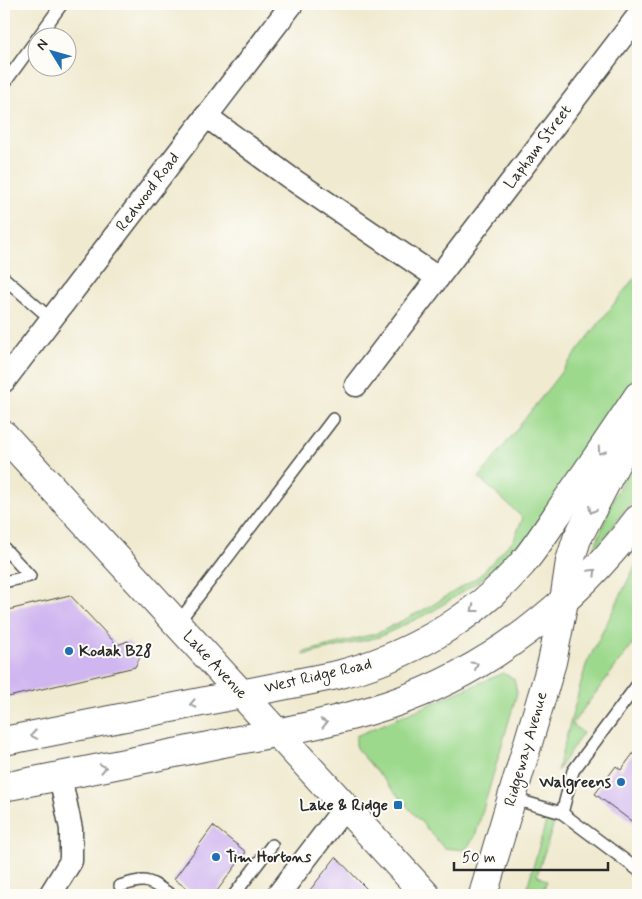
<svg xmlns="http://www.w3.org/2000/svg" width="642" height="899" font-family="Mynerve,sans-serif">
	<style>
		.green { fill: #9dd98d; stroke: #64825c }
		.building { fill: #d0b6f0 }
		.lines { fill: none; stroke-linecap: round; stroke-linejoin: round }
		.lane-casing { stroke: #494844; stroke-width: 14 }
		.street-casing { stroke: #494844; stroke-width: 25 }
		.primary-casing { stroke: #494844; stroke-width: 30 }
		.highway-casing { stroke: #494844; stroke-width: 30 }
		.lane { stroke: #fff; stroke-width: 11 }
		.street { stroke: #fff; stroke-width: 22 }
		.primary { stroke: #fff; stroke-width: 28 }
		.highway { stroke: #fff; stroke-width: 28 }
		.oneway { stroke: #a0a0a0 }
		.poi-dot { fill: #1f6fb2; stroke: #fdfcf7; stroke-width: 2 }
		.labels { text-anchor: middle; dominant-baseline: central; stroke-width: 4; stroke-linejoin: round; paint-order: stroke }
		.street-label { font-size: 16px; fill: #2b2b2b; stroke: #fdfcf7 }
		.poi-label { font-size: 16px; font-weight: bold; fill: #2b2b2b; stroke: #fdfcf7; text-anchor: start }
	</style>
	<rect width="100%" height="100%" fill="#fdfcf7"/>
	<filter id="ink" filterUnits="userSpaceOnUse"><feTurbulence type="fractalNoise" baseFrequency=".02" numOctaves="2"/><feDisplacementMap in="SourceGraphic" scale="10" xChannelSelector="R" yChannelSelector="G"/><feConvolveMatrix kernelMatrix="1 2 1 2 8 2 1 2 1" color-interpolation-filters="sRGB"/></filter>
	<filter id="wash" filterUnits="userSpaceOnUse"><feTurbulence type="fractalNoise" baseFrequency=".0096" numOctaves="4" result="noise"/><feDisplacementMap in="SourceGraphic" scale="20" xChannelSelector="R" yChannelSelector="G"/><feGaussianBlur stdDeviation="1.12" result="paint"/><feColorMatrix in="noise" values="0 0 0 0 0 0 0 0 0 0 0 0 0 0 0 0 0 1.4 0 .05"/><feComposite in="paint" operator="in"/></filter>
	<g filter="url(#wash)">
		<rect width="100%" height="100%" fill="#f0ead0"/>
		<g class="green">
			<path d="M 638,273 L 638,371 L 536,530 L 482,579 L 433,611 L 379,637 L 304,655 L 304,652 L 378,633 L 431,606 L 479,576 L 514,539 L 523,518 L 479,478 Z"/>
			<path d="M 638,452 L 638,493 L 592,554 L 615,495 Z"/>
			<path d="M 638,560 L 638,637 L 572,724 L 583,733 L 557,771 L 586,665 Z"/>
			<path d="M 503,673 L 514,679 L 517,693 L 475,837 L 465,850 L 444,848 L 356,748 L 356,736 Z"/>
			<path d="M 546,822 L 554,823 L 537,875 L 547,881 L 541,895 L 525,895 Z"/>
		</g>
		<g id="blocks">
			<g class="building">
				<path d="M 70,595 L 117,645 L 128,641 L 140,657 L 135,667 L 4,698 L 4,611 Z"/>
				<path d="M 638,747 L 638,826 L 595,794 L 616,766 L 621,770 Z"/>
				<path d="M 213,826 L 246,852 L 214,895 L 196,895 L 174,879 Z"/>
				<path d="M 336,857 L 360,882 L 373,895 L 306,895 Z"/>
			</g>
		</g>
	</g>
	<g filter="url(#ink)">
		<use href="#blocks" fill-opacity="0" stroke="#494844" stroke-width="1"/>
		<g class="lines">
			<defs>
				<g id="lane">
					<path d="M 4,84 L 62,4"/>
					<path d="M 4,278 L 51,319"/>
					<path d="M 4,548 L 30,576 L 4,582"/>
					<path d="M 177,624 L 333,419"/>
					<path d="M 511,798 L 562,813 L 638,870"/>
					<path d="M 562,813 L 573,771 L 638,684"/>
					<path d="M 120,886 C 147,877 148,880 171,895"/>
					<path d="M 234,895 L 272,845"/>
				</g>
				<g id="street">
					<path d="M 206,116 L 289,177 L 438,278"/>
					<path d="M 4,381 L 292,4"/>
					<path d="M 356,385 L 638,16"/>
					<path d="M 50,895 L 71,861 L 71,829 L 60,776"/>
					<path d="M 278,895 L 345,807"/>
				</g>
				<g id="primary">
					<path d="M 4,435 L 426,895"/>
					<path d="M 483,895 L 552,662 L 564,601"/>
				</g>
				<g id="highway">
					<path d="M 564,601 L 570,561 L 577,539 L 632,432"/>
					<path d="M 4,741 L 337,675 C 407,657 473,620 521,565 C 538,545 552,522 567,500 C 591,466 615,431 638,396"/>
					<path d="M 4,787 C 75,773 147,759 218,744 C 275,733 333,723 388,705 C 488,672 575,603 638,519"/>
				</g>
			</defs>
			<use href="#lane" class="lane-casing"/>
			<use href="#street" class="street-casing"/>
			<use href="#primary" class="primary-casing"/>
			<use href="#highway" class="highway-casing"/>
			<use href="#lane" class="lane"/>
			<use href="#street" class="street"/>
			<use href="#primary" class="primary"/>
			<use href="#highway" class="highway"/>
		</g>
		<defs><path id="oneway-chevron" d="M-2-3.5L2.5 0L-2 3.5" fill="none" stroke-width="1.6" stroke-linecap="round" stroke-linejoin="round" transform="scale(1.25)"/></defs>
		<g class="oneway">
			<use href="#oneway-chevron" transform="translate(601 451) rotate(124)"/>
			<use href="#oneway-chevron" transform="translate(592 510) rotate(116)"/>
			<use href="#oneway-chevron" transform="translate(593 572) rotate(-46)"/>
			<use href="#oneway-chevron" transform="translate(474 609) rotate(142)"/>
			<use href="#oneway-chevron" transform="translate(475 665) rotate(-30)"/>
			<use href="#oneway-chevron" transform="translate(193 704) rotate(169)"/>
			<use href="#oneway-chevron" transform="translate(324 723) rotate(-12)"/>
			<use href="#oneway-chevron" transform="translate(34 735) rotate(169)"/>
			<use href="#oneway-chevron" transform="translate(103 768) rotate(-11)"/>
		</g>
	</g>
	<g class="poi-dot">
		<circle cx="69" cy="651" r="5"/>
		<circle cx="621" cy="782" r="5"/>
		<rect x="393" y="800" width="10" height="10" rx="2.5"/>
		<circle cx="216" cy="857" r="5"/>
	</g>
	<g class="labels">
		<g class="street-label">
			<text transform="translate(538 147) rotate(-53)">Lapham Street</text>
			<text transform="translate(148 192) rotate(-53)">Redwood Road</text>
			<text transform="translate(215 665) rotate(47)">Lake Avenue</text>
			<text transform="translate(318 676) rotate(-13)">West Ridge Road</text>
			<text transform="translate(526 749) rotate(-74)">Ridgeway Avenue</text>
		</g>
		<g class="poi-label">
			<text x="79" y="651">Kodak B28</text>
			<text x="611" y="782" text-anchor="end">Walgreens</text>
			<text x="388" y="805" text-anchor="end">Lake &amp; Ridge</text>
			<text x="226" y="857">Tim Hortons</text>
		</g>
	</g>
	<rect width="642" height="899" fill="none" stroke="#fdfcf7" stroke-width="20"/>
	<g transform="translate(52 52) rotate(307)"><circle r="24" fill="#fdfcf7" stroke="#a9a8a5"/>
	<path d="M0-4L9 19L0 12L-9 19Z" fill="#1f6fb2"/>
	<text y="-8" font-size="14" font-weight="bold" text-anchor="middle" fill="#2b2b2b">N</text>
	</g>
	<path d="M454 862v8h154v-8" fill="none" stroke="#2b2b2b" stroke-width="2.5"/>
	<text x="462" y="862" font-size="15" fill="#2b2b2b" stroke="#fdfcf7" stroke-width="4" paint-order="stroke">50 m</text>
</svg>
